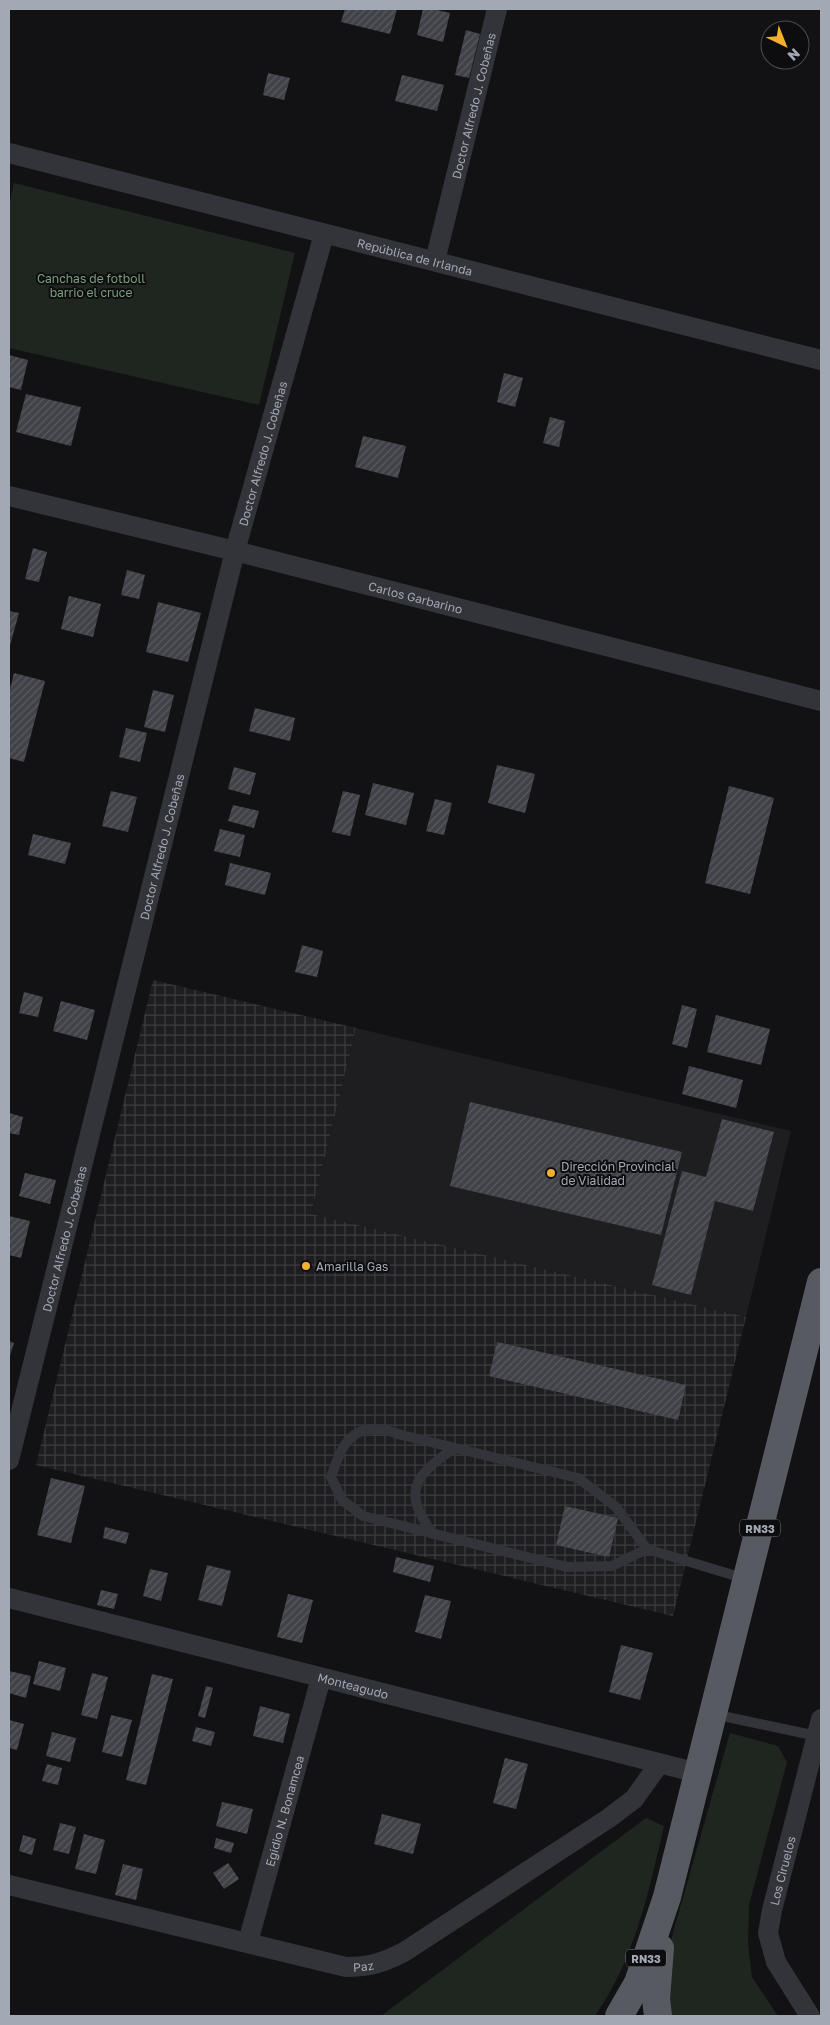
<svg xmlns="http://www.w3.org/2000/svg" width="830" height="2025" font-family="'Golos Text',sans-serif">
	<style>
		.built { fill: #1e1e21 }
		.industrial { fill: url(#industrial-grid) }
		.green { fill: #1e261f }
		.building { fill: url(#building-hatch) }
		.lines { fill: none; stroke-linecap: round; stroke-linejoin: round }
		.service { stroke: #333439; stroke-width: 10 }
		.minor { stroke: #333439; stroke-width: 20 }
		.trunk { stroke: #575a61; stroke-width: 28 }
		.poi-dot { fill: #f2b02c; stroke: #0d0d0f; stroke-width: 2 }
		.labels { text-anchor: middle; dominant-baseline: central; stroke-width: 4; stroke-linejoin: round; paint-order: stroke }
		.shield { fill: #0d0d0f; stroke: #767a82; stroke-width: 1 }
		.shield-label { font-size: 11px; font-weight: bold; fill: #a3a9b4 }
		.street-label { font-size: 12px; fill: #a3a9b4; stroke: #0d0d0f }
		.park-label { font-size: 12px; fill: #7aa07d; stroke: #0d0d0f }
		.poi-label { font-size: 12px; fill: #a3a9b4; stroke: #0d0d0f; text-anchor: start }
	</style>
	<defs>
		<pattern id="industrial-grid" width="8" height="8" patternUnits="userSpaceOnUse" patternTransform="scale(1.25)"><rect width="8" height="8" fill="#1e1e21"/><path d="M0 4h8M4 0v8" fill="none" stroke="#3c3c3f"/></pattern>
		<pattern id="building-hatch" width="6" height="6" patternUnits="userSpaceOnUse" patternTransform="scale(1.25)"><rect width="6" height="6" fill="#414247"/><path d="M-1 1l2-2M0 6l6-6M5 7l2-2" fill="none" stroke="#595a5f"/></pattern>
	</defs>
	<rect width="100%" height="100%" fill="#121214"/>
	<path class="built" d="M 356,1028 L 791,1131 L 746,1317 L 311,1214 Z"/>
	<path class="industrial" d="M 153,980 L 356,1028 L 311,1214 L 746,1317 L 673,1616 L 36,1465 Z"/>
	<g class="green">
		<path d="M 14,183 L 295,253 L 259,405 L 9,348 L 9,206 Z"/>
		<path d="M 730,1733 L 778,1746 L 787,1762 L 749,1905 L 748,1944 L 752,1977 L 778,2016 L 669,2016 L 669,1984 L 672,1936 Z"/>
		<path d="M 646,1818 L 664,1826 C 649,1891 634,1961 595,2016 L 381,2016 Z"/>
	</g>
	<g class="building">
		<path d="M 345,9 L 397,9 L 390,34 L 341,22 Z"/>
		<path d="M 423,9 L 433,9 L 450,13 L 443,42 L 417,35 Z"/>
		<path d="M 466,30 L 480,34 L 469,78 L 455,75 Z"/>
		<path d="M 268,73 L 290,78 L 284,100 L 263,95 Z"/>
		<path d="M 402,75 L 444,85 L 437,111 L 395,101 Z"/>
		<path d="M 9,355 L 28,360 L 21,390 L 9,387 Z"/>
		<path d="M 504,373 L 523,378 L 515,407 L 497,402 Z"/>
		<path d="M 26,394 L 81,407 L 71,446 L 16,432 Z"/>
		<path d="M 550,417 L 565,421 L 559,447 L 543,443 Z"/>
		<path d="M 363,436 L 406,446 L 398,478 L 355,467 Z"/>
		<path d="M 33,548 L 47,552 L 39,582 L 25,579 Z"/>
		<path d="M 127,570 L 145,575 L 139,599 L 121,595 Z"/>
		<path d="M 69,596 L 101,604 L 93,637 L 61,629 Z"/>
		<path d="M 158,602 L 201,613 L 188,662 L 146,652 Z"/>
		<path d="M 9,611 L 19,613 L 9,649 Z"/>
		<path d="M 14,673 L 45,681 L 24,762 L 9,758 L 9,693 Z"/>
		<path d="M 153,690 L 174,695 L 165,732 L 144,727 Z"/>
		<path d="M 255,708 L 295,718 L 290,741 L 249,731 Z"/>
		<path d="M 126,728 L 147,733 L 140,762 L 119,757 Z"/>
		<path d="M 497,765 L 535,774 L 525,813 L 488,803 Z"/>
		<path d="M 234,767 L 256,773 L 250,795 L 228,789 Z"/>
		<path d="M 373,783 L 414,793 L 406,825 L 365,815 Z"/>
		<path d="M 729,786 L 774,798 L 750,894 L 705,883 Z"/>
		<path d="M 111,791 L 137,797 L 128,832 L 102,826 Z"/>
		<path d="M 343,791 L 360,795 L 350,836 L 332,832 Z"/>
		<path d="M 435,799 L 452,803 L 444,835 L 426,831 Z"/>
		<path d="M 233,805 L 259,811 L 254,828 L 228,821 Z"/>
		<path d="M 220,829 L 245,835 L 240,857 L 214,851 Z"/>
		<path d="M 33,834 L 71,843 L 65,864 L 28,855 Z"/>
		<path d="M 230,863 L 271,873 L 265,895 L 225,885 Z"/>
		<path d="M 302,945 L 323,951 L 317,977 L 295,972 Z"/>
		<path d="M 24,992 L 43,997 L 38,1017 L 19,1013 Z"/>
		<path d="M 61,1001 L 95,1010 L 87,1040 L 53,1031 Z"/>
		<path d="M 682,1005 L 697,1009 L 687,1048 L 672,1044 Z"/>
		<path d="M 716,1015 L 770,1029 L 761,1065 L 707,1052 Z"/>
		<path d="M 689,1066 L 743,1080 L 736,1108 L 682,1094 Z"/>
		<path d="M 470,1102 L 682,1152 L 661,1235 L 450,1186 Z"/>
		<path d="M 9,1113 L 23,1117 L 19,1135 L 9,1133 Z"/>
		<path d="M 722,1119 L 774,1132 L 753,1211 L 715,1201 L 691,1295 L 652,1285 L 682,1171 L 706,1177 Z"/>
		<path d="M 25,1173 L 56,1180 L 50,1204 L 19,1196 Z"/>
		<path d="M 9,1216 L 30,1221 L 21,1258 L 9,1255 Z"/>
		<path d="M 9,1341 L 14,1343 L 9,1359 Z"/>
		<path d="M 497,1342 L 686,1385 L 678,1420 L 489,1376 Z"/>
		<path d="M 51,1478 L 85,1486 L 71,1543 L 37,1535 Z"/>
		<path d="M 565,1506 L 618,1518 L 609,1557 L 556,1545 Z"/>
		<path d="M 105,1527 L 129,1533 L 126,1544 L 103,1538 Z"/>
		<path d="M 396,1557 L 434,1566 L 430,1582 L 393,1572 Z"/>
		<path d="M 207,1565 L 231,1571 L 222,1606 L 198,1600 Z"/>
		<path d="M 150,1569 L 168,1573 L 161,1601 L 143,1596 Z"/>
		<path d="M 101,1590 L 118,1594 L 114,1609 L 97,1605 Z"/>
		<path d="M 288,1594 L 313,1600 L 302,1643 L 277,1637 Z"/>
		<path d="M 425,1595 L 451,1601 L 441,1639 L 415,1632 Z"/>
		<path d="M 621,1645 L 653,1653 L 640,1700 L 609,1692 Z"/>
		<path d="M 39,1661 L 66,1668 L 60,1691 L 33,1684 Z"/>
		<path d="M 9,1671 L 31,1676 L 26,1698 L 9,1693 Z"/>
		<path d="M 92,1673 L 108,1677 L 97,1719 L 81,1715 Z"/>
		<path d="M 152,1674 L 173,1679 L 146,1785 L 126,1780 Z"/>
		<path d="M 206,1686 L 213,1688 L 205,1718 L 198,1716 Z"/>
		<path d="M 260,1706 L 290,1714 L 283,1743 L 253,1736 Z"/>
		<path d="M 111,1715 L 132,1720 L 122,1757 L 102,1752 Z"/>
		<path d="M 9,1720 L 24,1724 L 17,1750 L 9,1748 Z"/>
		<path d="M 196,1727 L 215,1732 L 211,1746 L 192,1741 Z"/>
		<path d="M 52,1732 L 76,1738 L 70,1762 L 46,1756 Z"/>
		<path d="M 505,1758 L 528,1764 L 516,1809 L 493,1803 Z"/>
		<path d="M 47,1764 L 62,1768 L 58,1785 L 42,1781 Z"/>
		<path d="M 222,1802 L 253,1809 L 247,1834 L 216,1826 Z"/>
		<path d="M 382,1814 L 421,1824 L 413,1854 L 374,1844 Z"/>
		<path d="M 60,1823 L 76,1827 L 69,1854 L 53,1850 Z"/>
		<path d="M 84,1834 L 105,1840 L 96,1874 L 75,1869 Z"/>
		<path d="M 23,1835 L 36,1839 L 32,1855 L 19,1851 Z"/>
		<path d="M 216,1838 L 234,1843 L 231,1853 L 214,1848 Z"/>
		<path d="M 228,1863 L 239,1879 L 224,1889 L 213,1873 Z"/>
		<path d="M 123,1864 L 143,1869 L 136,1900 L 115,1895 Z"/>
	</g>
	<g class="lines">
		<g class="service">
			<path d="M 433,1534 C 401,1490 415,1476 454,1448"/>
			<path d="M 647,1549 L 612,1566 L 567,1567 L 363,1516 L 342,1500 L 331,1477 C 339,1454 346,1429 375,1429 C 383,1428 394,1433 402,1435 L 578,1478 L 616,1507 L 647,1549 L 746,1579"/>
			<path d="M 713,1714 L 817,1736"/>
		</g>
		<g class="minor">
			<path id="s1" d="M 9,153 L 821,360"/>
			<path id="s2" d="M 435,261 L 497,9"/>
			<path id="s3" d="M 9,496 L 235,551 L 821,701"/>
			<path id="s4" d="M 9,1460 L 235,551 L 324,234"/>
			<path id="s5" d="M 9,1598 L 698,1773"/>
			<path id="s6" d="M 9,1885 L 346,1967 C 370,1967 382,1963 404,1952 L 609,1818 L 634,1799 L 659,1764"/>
			<path id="s7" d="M 248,1942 L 321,1678"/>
			<path id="s8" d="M 810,2016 L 776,1962 L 768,1933 L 772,1910 L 821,1719"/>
		</g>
		<g class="trunk">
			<path d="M 619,2016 L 638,1983 L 667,1897 L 821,1282"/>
			<path d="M 658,2016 L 656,1999 L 660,1948"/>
		</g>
	</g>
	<g class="poi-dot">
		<circle cx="551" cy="1173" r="5"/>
		<circle cx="306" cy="1266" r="5"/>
	</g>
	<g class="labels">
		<g class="shield">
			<rect x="740" y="1519.5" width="40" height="17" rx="4"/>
			<rect x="626" y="1949.5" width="40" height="17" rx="4"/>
		</g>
		<g class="shield-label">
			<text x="760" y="1528">RN33</text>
			<text x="646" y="1958">RN33</text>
		</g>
		<g class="street-label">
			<text stroke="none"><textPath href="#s2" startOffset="160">Doctor Alfredo J. Cobeñas</textPath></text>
			<text stroke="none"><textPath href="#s1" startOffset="419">República de Irlanda</textPath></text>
			<text stroke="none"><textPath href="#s4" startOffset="1038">Doctor Alfredo J. Cobeñas</textPath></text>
			<text stroke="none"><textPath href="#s3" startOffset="419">Carlos Garbarino</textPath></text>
			<text stroke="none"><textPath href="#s4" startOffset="632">Doctor Alfredo J. Cobeñas</textPath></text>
			<text stroke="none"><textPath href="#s4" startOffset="228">Doctor Alfredo J. Cobeñas</textPath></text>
			<text stroke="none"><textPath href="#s5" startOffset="355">Monteagudo</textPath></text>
			<text stroke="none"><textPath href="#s7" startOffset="136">Egidio N. Bonamcea</textPath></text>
			<text stroke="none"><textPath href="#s8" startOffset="158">Los Ciruelos</textPath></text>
			<text stroke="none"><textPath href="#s6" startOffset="364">Paz</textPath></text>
		</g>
		<g class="park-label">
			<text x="91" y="278">Canchas de fotboll<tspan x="91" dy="14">barrio el cruce</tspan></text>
		</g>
		<g class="poi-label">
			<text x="561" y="1166">Dirección Provincial<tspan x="561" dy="14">de Vialidad</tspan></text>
			<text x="316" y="1266">Amarilla Gas</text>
		</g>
	</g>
	<rect width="830" height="2025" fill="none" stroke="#a3a9b4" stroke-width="20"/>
	<g transform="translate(785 45) rotate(137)"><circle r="24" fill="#0d0d0f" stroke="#494b51"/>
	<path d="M0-4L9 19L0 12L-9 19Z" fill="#f2b02c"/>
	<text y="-8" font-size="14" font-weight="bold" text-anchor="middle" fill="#a3a9b4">N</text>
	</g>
</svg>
